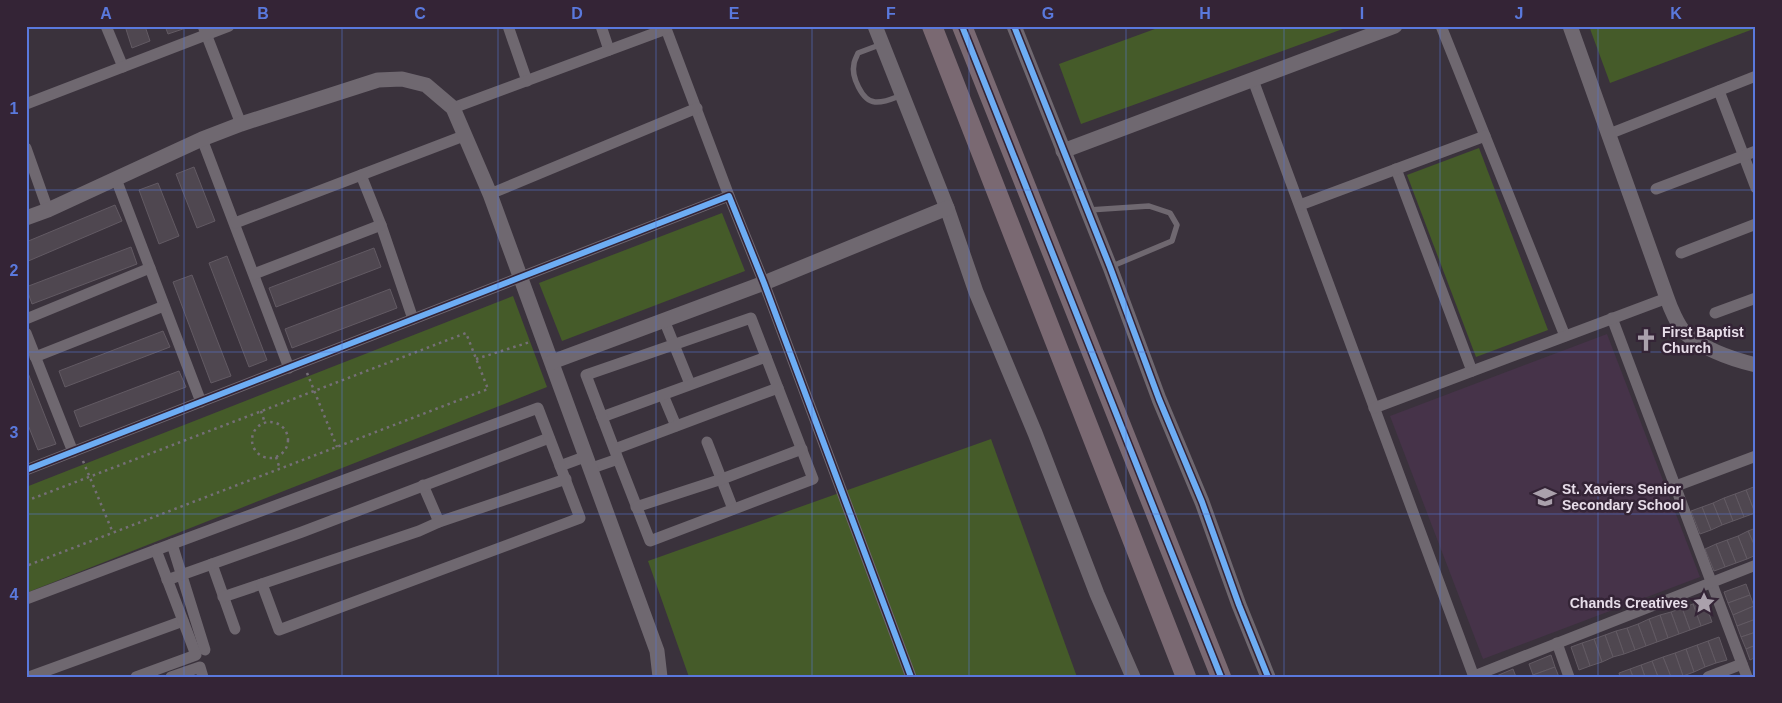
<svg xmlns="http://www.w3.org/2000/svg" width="1782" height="703" font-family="Helvetica,sans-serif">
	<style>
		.built { fill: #463349 }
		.green { fill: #455b29 }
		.building { fill: #4f4750; stroke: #625a63 }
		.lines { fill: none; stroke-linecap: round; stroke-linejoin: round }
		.path { stroke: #756f77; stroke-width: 2.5; stroke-dasharray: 2.5 4; stroke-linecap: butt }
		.service { stroke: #6f6870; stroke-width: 5.5 }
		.minor { stroke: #6f6870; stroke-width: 11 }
		.tertiary { stroke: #6f6870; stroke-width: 15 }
		.trunk { stroke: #7a6972; stroke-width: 20 }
		.cycleway-casing { stroke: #342436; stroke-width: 9 }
		.cycleway { stroke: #6dadf4; stroke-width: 6 }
		.grid { fill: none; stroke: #5a79dd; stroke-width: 1; stroke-opacity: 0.55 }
		.labels { text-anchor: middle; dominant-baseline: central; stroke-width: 5; stroke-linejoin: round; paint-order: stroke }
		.poi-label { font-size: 14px; font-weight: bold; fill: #e7dde9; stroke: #342436; text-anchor: start }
		.neatline { fill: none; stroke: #5a79dd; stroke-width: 2 }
		.grid-label { font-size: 16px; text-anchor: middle; font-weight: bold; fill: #5a79dd }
	</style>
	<rect width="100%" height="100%" fill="#3a323c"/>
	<path class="built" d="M 1607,334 L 1700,577 L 1483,659 L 1390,416 Z"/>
	<g class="green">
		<path d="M 1163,26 L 1351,26 L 1081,124 L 1059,64 Z"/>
		<path d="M 1589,26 L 1756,26 L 1756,28 L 1610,83 Z"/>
		<path d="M 1479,148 L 1548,330 L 1476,357 L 1407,175 Z"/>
		<path d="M 722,213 L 745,271 L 562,341 L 539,283 Z"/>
		<path d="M 513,296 L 547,387 L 26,593 L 26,487 Z"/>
		<path d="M 991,439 L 1077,677 L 689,677 L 648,561 Z"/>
	</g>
	<g class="building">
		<path d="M 125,26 L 145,26 L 150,41 L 132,48 Z"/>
		<path d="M 165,26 L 185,26 L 186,28 L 168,34 Z"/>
		<path d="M 194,167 L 215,221 L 197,228 L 176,174 Z"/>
		<path d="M 158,183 L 179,236 L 159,244 L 139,190 Z"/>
		<path d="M 115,205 L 122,221 L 26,262 L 26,242 Z"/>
		<path d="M 131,247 L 137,264 L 32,304 L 26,287 Z"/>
		<path d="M 374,248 L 381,267 L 276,307 L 269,288 Z"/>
		<path d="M 227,256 L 267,360 L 249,367 L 209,263 Z"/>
		<path d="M 192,275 L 231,376 L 211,383 L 173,282 Z"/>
		<path d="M 390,289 L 397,308 L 292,348 L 285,329 Z"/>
		<path d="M 163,331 L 170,347 L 65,387 L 59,371 Z"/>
		<path d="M 26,368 L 56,444 L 38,450 L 26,420 Z"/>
		<path d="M 179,371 L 186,387 L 80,427 L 74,411 Z"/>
		<path d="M 1756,486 L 1756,512 L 1755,513 L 1746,490 Z"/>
		<path d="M 1746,490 L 1755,513 L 1744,517 L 1735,494 Z"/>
		<path d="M 1735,494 L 1744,517 L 1733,521 L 1724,498 Z"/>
		<path d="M 1724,498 L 1733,521 L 1722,525 L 1713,503 Z"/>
		<path d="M 1713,503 L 1722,525 L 1711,530 L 1702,507 Z"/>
		<path d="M 1702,507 L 1711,530 L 1700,534 L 1691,511 Z"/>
		<path d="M 1756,528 L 1756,549 L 1748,531 Z"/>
		<path d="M 1748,531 L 1756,549 L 1756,555 L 1747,559 L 1738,536 Z"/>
		<path d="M 1738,536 L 1747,559 L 1736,563 L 1727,540 Z"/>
		<path d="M 1727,540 L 1736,563 L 1725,567 L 1716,544 Z"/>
		<path d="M 1716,544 L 1725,567 L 1714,571 L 1705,549 Z"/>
		<path d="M 1746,584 L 1750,595 L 1728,603 L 1724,592 Z"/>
		<path d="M 1750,595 L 1754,606 L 1733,615 L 1728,603 Z"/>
		<path d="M 1704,600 L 1712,622 L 1701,626 L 1693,604 Z"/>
		<path d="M 1693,604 L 1701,626 L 1690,630 L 1682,608 Z"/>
		<path d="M 1754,606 L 1756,619 L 1737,626 L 1733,615 Z"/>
		<path d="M 1682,608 L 1690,630 L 1679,634 L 1671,612 Z"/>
		<path d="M 1671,612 L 1679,634 L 1668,638 L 1660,615 Z"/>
		<path d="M 1660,615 L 1668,638 L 1657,642 L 1649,619 Z"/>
		<path d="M 1649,619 L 1657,642 L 1646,646 L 1638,624 Z"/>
		<path d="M 1756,619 L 1756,632 L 1741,637 L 1737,626 Z"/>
		<path d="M 1638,624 L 1646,646 L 1635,650 L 1627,628 Z"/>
		<path d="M 1627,628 L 1635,650 L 1624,654 L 1616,631 Z"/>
		<path d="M 1616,631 L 1624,654 L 1613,657 L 1605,635 Z"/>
		<path d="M 1756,632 L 1756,645 L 1746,649 L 1741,637 Z"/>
		<path d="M 1605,635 L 1613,657 L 1602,662 L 1594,639 Z"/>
		<path d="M 1719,637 L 1727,660 L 1716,663 L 1708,641 Z"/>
		<path d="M 1594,639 L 1602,662 L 1590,666 L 1582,643 Z"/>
		<path d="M 1708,641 L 1716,663 L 1705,667 L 1697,645 Z"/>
		<path d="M 1582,643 L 1590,666 L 1579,670 L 1571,647 Z"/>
		<path d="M 1697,645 L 1705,667 L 1694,672 L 1686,649 Z"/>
		<path d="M 1756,645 L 1756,657 L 1750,660 L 1746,649 Z"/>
		<path d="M 1686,649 L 1694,672 L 1683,676 L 1675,653 Z"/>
		<path d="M 1675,653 L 1683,676 L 1679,677 L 1671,677 L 1663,657 Z"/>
		<path d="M 1551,655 L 1555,667 L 1533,675 L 1529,664 Z"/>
		<path d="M 1663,657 L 1671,677 L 1658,677 L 1652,661 Z"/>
		<path d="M 1652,661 L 1658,677 L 1645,677 L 1641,665 Z"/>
		<path d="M 1641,665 L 1645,677 L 1633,677 L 1630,669 Z"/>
		<path d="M 1555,667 L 1559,677 L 1534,677 L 1533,675 Z"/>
		<path d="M 1513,669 L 1516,677 L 1494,677 Z"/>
		<path d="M 1630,669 L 1633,677 L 1620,677 L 1619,673 Z"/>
	</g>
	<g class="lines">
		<g class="path">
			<path d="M 476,359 L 530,342"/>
			<path d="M 307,373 L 337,447"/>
			<path d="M 261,411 L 265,423"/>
			<circle cx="270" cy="440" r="18"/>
			<path d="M 276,457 L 280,469"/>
			<path d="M 83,461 L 113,533"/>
			<path d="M 26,501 L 466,333 L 488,389 L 26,566"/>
		</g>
		<g class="service">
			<path d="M 882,44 L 858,53 C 857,56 854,61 854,64 C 851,76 862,101 875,102 C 884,103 894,98 902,95"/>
			<path d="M 1089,210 L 1149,206 L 1170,213 L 1177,225 L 1172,241 L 1110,267"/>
		</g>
		<g class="minor">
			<path d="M 106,26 L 123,67"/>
			<path d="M 203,26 L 241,124"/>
			<path d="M 508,26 L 527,81"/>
			<path d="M 601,26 L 609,50"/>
			<path d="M 665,26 L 729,196"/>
			<path d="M 1441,26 L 1565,336"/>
			<path d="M 1253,80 L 1474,677"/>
			<path d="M 1719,91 L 1756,188"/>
			<path d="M 26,104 L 229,26"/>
			<path d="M 453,108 L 666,29"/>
			<path d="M 1609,134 L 1756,76"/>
			<path d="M 202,139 L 289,368"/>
			<path d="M 26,148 L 48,210"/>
			<path d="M 1396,169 L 1472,371"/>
			<path d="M 361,175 L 381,225 L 413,319"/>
			<path d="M 116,179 L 201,402"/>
			<path d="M 1656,189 L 1756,151"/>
			<path d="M 490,194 L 697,108"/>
			<path d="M 1300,205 L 1485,136"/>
			<path d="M 235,223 L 466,135"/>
			<path d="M 1681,253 L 1756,224"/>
			<path d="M 254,274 L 381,225"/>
			<path d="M 1715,313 L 1756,298"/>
			<path d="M 1612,318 L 1747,677"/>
			<path d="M 26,319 L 150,268"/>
			<path d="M 664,320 L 690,384"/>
			<path d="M 26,333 L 73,452"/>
			<path d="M 35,357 L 164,306"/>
			<path d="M 663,395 L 676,426"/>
			<path d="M 1374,408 L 1667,298"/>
			<path d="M 602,417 L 766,357"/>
			<path d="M 707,442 L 733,509"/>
			<path d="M 615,449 L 778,388"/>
			<path d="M 560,466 L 587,456"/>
			<path d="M 592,468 L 618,459 L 586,375 L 751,318 L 813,479 L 650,541 L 618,459"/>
			<path d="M 26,470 L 729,196 L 764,283 L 911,677"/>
			<path d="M 423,485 L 439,522"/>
			<path d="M 1676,486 L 1756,456"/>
			<path d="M 636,507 L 722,479 L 802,449"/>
			<path d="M 172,544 L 205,650"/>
			<path d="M 212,564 L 235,629"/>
			<path d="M 167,580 L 302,532 L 549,438"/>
			<path d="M 223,597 L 419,531 L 439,522 L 566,479"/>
			<path d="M 26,599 L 156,550"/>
			<path d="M 1557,643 L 1569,677"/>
			<path d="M 1474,676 L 1756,565"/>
			<path d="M 29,677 L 183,621"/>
			<path d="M 136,677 L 196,655 L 156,550 L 538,408 L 580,518 L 279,630 L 262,584"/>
			<path d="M 171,677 L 200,667 L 203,677"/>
			<path d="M 1708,677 L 1742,664"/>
		</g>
		<g class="tertiary">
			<path d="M 875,26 L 947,208 L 976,292 L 1035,433 L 1097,594 L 1133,677"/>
			<path d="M 1014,26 L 1110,267 L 1159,399 L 1202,502 L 1239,605 L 1268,677"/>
			<path d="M 1570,26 L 1667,298 C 1670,307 1678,326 1685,333 C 1705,350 1731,359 1756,365"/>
			<path d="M 1063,151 L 1395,26"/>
			<path d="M 26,218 L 48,210 L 202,139 L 241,124 L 378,80 L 402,79 L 426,85 L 453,108 L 490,194 L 657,651 L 660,677"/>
			<path d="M 552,362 L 764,283 L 947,208"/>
		</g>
		<g class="trunk">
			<path d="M 932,26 L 1186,677"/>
			<path d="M 962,26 L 1221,677"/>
		</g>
		<defs>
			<g id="cycleway">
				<path d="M 962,26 L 1221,677"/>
				<path d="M 1014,26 L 1110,267 L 1159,399 L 1202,502 L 1239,605 L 1268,677"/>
				<path d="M 26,470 L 729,196 L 764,283 L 911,677"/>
			</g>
		</defs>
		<use href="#cycleway" class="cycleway-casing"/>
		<use href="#cycleway" class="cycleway"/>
	</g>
	<path class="grid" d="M 184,26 L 184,677M 342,26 L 342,677M 498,26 L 498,677M 656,26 L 656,677M 812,26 L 812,677M 969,26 L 969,677M 1126,26 L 1126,677M 1284,26 L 1284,677M 1440,26 L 1440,677M 1598,26 L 1598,677M 26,190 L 1756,190M 26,352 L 1756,352M 26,514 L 1756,514"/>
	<defs>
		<symbol id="church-bare" viewBox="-9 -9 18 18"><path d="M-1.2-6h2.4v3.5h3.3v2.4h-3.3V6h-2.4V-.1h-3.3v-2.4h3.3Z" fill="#aaa1ac" stroke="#342436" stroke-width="2.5" paint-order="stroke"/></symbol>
		<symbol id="school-bare" viewBox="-9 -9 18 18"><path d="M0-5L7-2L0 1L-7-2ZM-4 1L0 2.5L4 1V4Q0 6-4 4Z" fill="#aaa1ac" stroke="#342436" stroke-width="2.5" paint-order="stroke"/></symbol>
		<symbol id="sight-bare" viewBox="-9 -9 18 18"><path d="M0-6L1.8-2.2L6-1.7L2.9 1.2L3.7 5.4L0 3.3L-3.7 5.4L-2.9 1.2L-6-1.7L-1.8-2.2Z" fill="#aaa1ac" stroke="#342436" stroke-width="2.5" paint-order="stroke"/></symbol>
	</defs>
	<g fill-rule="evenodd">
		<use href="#church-bare" x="1630" y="324" width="32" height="32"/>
		<use href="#school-bare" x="1529" y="481" width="32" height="32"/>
		<use href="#sight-bare" x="1688" y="587" width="32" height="32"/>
	</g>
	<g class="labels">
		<g class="poi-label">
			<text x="1662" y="332">First Baptist<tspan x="1662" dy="16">Church</tspan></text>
			<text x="1562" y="489">St. Xaviers Senior<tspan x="1562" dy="16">Secondary School</tspan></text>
			<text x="1688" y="603" text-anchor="end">Chands Creatives</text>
		</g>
	</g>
	<rect width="1782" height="703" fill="none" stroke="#342436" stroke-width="55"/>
	<rect x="28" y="28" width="1726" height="648" class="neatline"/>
	<g class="grid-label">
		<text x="106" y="19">A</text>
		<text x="263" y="19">B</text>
		<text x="420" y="19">C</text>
		<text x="577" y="19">D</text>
		<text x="734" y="19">E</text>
		<text x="891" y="19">F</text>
		<text x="1048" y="19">G</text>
		<text x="1205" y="19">H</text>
		<text x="1362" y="19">I</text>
		<text x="1519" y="19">J</text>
		<text x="1676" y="19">K</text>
		<text x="14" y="114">1</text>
		<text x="14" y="276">2</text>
		<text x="14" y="438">3</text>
		<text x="14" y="600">4</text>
	</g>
</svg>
